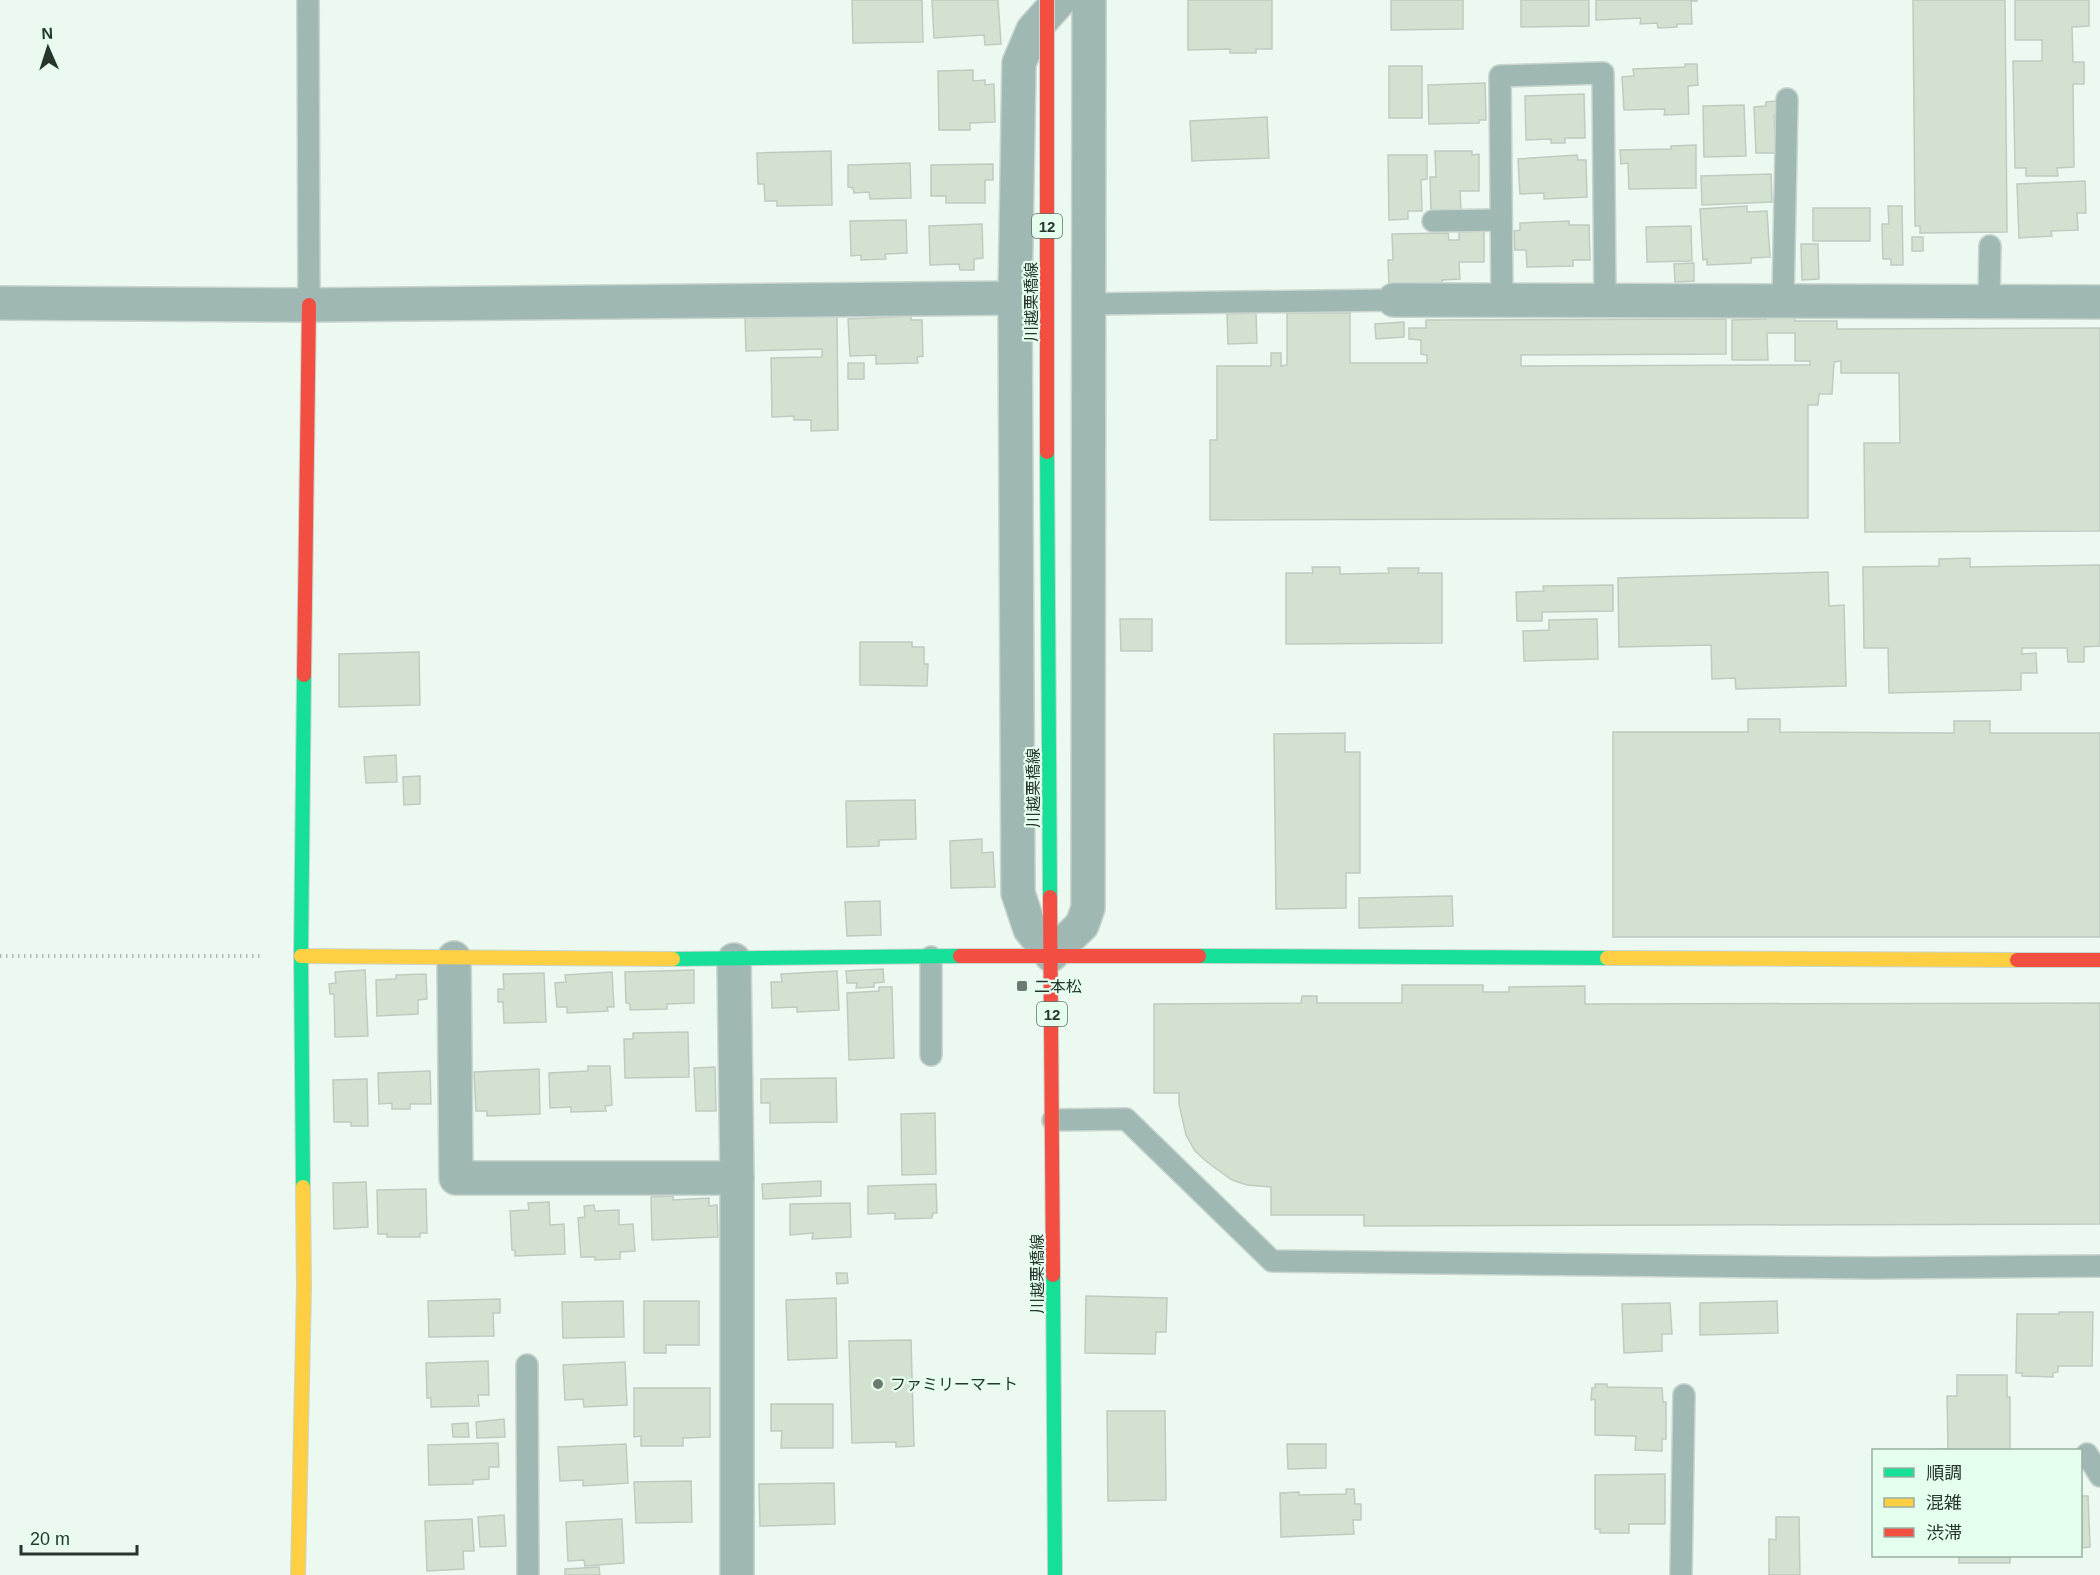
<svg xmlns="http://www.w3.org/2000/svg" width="2100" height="1575" font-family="Arial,'Noto Sans JP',sans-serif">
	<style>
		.building { fill: #d3e2d0; stroke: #c0cac1; stroke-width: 1.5 }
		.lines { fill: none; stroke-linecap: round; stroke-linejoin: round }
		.lane-casing { stroke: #c9d5ce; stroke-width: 24 }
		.street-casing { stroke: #c9d5ce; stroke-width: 36 }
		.fast-casing { stroke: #c9d5ce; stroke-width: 16 }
		.slow-casing { stroke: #c9d5ce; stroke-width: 16 }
		.jam-casing { stroke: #c9d5ce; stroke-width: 16 }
		.path { stroke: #abbdb8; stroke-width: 4; stroke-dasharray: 1.5 4.5; stroke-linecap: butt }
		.lane { stroke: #a0b8b3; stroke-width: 21 }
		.street { stroke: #a0b8b3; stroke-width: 33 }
		.fast { stroke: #16e098; stroke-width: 14 }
		.slow { stroke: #ffcf43; stroke-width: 14 }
		.jam { stroke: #f24e42; stroke-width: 14 }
		.jam-bridge-casing { stroke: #c9d5ce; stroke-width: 16; stroke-linecap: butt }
		.jam-bridge { stroke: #f24e42; stroke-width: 14 }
		.poi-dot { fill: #6c7a71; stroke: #e5ffef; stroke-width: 2 }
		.labels { text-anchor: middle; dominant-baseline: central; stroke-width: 4.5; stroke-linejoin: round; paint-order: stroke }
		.shield { fill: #e5ffef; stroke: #617267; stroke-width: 1.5 }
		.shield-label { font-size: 15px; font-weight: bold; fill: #28352d }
		.street-label { font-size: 16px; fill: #28352d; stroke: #e5ffef }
		.poi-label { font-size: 16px; fill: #28352d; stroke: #e5ffef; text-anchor: start }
	</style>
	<rect width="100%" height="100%" fill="#ebf9f0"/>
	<g class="building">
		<path d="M 852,0 L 922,0 L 923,42 L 853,43 Z"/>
		<path d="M 932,0 L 998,0 L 1001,44 L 985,45 L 984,35 L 934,38 Z"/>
		<path d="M 1188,0 L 1272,0 L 1272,49 L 1256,49 L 1256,53 L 1230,53 L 1230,49 L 1188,50 Z"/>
		<path d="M 1391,0 L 1463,0 L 1463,29 L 1391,30 Z"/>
		<path d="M 1521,0 L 1589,0 L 1589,26 L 1521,27 Z"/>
		<path d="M 1596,0 L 1697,0 L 1697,1 L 1691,1 L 1692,24 L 1677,24 L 1677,27 L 1658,28 L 1657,23 L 1640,24 L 1641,18 L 1596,20 Z"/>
		<path d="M 1913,0 L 2005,0 L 2007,232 L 1920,233 L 1920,226 L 1915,226 Z"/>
		<path d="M 2015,0 L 2089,0 L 2089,26 L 2072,27 L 2073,62 L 2084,62 L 2084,84 L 2073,84 L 2074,167 L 2057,168 L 2058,176 L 2026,176 L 2026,168 L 2015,168 L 2013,61 L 2042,61 L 2042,40 L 2015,40 Z"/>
		<path d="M 1685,64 L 1697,64 L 1698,85 L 1688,86 L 1689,114 L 1664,115 L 1665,109 L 1624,110 L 1622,77 L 1634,76 L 1633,69 L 1685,67 Z"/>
		<rect x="1389" y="66" width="33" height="52"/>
		<path d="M 973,70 L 973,81 L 985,80 L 985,85 L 994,84 L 995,122 L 970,123 L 970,130 L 939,130 L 938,71 Z"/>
		<path d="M 1485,83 L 1486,120 L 1479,120 L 1479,123 L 1429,124 L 1428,85 Z"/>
		<path d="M 1584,94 L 1585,138 L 1565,138 L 1565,143 L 1551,143 L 1551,139 L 1526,140 L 1525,96 Z"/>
		<path d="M 1777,101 L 1778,114 L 1774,115 L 1776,153 L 1756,153 L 1754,107 L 1766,106 L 1766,102 Z"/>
		<path d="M 1744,105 L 1746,156 L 1704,157 L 1703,106 Z"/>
		<path d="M 1267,117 L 1269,158 L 1192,161 L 1190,121 Z"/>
		<path d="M 1696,145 L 1696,188 L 1629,189 L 1628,163 L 1621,164 L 1620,150 L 1671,149 L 1671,146 Z"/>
		<path d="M 831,151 L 832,205 L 777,206 L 777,201 L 765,201 L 764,184 L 758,184 L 757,153 Z"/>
		<path d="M 1435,151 L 1472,151 L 1472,155 L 1479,154 L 1479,191 L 1460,191 L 1461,210 L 1431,210 L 1430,177 L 1436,177 Z"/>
		<path d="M 1388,155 L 1427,155 L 1427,179 L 1421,180 L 1422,211 L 1408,211 L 1408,219 L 1389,220 Z"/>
		<path d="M 1577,155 L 1578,160 L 1586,160 L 1587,197 L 1544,199 L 1544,193 L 1520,194 L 1518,159 Z"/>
		<path d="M 910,163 L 911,198 L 870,199 L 869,192 L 854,193 L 853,188 L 848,187 L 848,165 Z"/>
		<path d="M 993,164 L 993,180 L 985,180 L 985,203 L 946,203 L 946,196 L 931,196 L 931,165 Z"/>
		<path d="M 1771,174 L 1772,202 L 1702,205 L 1701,176 Z"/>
		<path d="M 2085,181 L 2086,213 L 2077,213 L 2078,230 L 2051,231 L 2052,236 L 2019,238 L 2017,184 Z"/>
		<path d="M 1747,206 L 1747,212 L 1767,211 L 1770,257 L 1751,258 L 1751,263 L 1707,265 L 1707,259 L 1703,260 L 1700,209 Z"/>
		<path d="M 1888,206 L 1902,206 L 1903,265 L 1891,265 L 1891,259 L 1883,259 L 1882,224 L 1889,224 Z"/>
		<rect x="1813" y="208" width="57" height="33"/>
		<path d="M 906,220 L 907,253 L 885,254 L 886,259 L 861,260 L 861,255 L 851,256 L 850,221 Z"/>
		<path d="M 1569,221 L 1569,225 L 1589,225 L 1590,260 L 1573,260 L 1573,266 L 1527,267 L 1526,250 L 1515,250 L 1514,231 L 1520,230 L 1520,223 Z"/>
		<path d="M 982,224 L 983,258 L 974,259 L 974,270 L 960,270 L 959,264 L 930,265 L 929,226 Z"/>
		<path d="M 1691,226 L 1692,261 L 1647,262 L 1646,227 Z"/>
		<path d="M 1484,231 L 1484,262 L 1459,262 L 1460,279 L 1442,280 L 1442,283 L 1389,284 L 1388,260 L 1393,260 L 1392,234 L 1448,233 L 1449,240 L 1459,240 L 1459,232 Z"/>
		<rect x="1912" y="237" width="11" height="14"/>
		<path d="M 1801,244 L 1818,244 L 1819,279 L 1802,280 Z"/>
		<path d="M 1694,263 L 1694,281 L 1675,282 L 1674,264 Z"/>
		<path d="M 1256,313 L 1257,343 L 1228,344 L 1227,314 Z"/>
		<path d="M 1287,313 L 1350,313 L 1350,363 L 1427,363 L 1427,355 L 1421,354 L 1421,340 L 1409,339 L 1409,328 L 1426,328 L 1426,320 L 1726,319 L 1726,354 L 1521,355 L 1521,366 L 1810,365 L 1810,361 L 1795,361 L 1795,333 L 1767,333 L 1768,360 L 1732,360 L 1732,320 L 1766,319 L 1766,315 L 1795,315 L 1795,321 L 1837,321 L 1837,329 L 2100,328 L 2100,531 L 1865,532 L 1864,443 L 1900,443 L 1899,373 L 1841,373 L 1841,361 L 1834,362 L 1832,394 L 1819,394 L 1818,405 L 1808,405 L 1808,518 L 1210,520 L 1210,440 L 1217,440 L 1217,366 L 1271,366 L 1271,353 L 1281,353 L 1281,366 L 1287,365 Z"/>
		<path d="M 837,316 L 838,430 L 811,431 L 811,420 L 794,420 L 794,416 L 772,417 L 771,358 L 822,357 L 822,349 L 746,351 L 745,318 Z"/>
		<path d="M 911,316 L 911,320 L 922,320 L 923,356 L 917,357 L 918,363 L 876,364 L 876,355 L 850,356 L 848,319 Z"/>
		<path d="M 1404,322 L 1404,337 L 1376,339 L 1375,324 Z"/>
		<rect x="848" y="363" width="16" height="16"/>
		<path d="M 1970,558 L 1970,567 L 2100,565 L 2100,646 L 2084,647 L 2084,662 L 2068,662 L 2067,648 L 2022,648 L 2022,654 L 2036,653 L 2037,673 L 2021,673 L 2021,690 L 1889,693 L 1888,648 L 1864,648 L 1863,567 L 1939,566 L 1939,559 Z"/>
		<path d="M 1312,567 L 1340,567 L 1340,574 L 1389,573 L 1388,568 L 1419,568 L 1418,573 L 1442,573 L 1442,643 L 1286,644 L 1286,573 L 1313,573 Z"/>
		<path d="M 1828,572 L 1829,606 L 1844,605 L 1846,686 L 1736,689 L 1735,678 L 1712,679 L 1711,645 L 1619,647 L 1618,578 Z"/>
		<path d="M 1613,585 L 1613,611 L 1542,612 L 1542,621 L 1517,621 L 1516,592 L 1544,591 L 1543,586 Z"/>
		<path d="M 1120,619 L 1152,619 L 1152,651 L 1121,651 Z"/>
		<path d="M 1597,619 L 1598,659 L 1524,661 L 1523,631 L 1549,630 L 1549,620 Z"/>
		<path d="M 860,642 L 912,642 L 912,647 L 924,647 L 924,664 L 928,664 L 927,686 L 860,685 Z"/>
		<path d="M 419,652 L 420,705 L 339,707 L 339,654 Z"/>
		<path d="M 1748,719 L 1780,719 L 1780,732 L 1954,733 L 1954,721 L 1990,721 L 1990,733 L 2100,733 L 2100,937 L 1613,937 L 1613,732 L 1748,732 Z"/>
		<path d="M 1345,733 L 1345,752 L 1360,752 L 1360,873 L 1346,873 L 1346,908 L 1276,909 L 1274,734 Z"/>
		<path d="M 396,755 L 397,782 L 366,783 L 364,757 Z"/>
		<path d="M 420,776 L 420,804 L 404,805 L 403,777 Z"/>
		<path d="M 915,800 L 916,839 L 879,840 L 879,846 L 847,847 L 846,801 Z"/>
		<path d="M 982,839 L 982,853 L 993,852 L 995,887 L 951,888 L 950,841 Z"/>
		<path d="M 1452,896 L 1453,926 L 1359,928 L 1359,898 Z"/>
		<path d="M 880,901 L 881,935 L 847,936 L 845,902 Z"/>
		<path d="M 883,969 L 884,982 L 874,983 L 874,987 L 856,988 L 857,983 L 847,983 L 846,971 Z"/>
		<path d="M 365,970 L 368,1036 L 335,1037 L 334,994 L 330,994 L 329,984 L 336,983 L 335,972 Z"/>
		<path d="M 694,970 L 694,1003 L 667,1004 L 667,1009 L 630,1010 L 630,1004 L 626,1003 L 625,972 Z"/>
		<path d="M 837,971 L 839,1010 L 797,1012 L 797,1007 L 772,1008 L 771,982 L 782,982 L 781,974 Z"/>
		<path d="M 612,972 L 614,1007 L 607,1007 L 608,1011 L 567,1013 L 567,1007 L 557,1007 L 555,983 L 566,982 L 565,975 Z"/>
		<path d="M 544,973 L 546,1022 L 504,1023 L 503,1002 L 498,1002 L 498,989 L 504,989 L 503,974 Z"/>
		<path d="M 426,974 L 427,999 L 418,1000 L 418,1014 L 377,1016 L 376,980 L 396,979 L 396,975 Z"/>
		<path d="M 1402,985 L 1483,985 L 1483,992 L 1509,992 L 1509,987 L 1585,986 L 1585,1004 L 2100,1003 L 2100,1224 L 1364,1226 L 1364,1215 L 1271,1215 L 1271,1187 L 1247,1185 L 1232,1180 L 1207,1162 L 1195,1151 L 1186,1135 L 1179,1104 L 1179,1093 L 1154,1093 L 1154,1004 L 1301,1003 L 1302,996 L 1317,996 L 1317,1003 L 1402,1003 Z"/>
		<path d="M 879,987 L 892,987 L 894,1058 L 849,1060 L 847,993 L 879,991 Z"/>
		<path d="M 688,1032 L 689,1077 L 625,1078 L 624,1039 L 633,1039 L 633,1033 Z"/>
		<path d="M 588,1066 L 610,1066 L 612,1105 L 605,1106 L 606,1111 L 571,1112 L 571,1107 L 550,1108 L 549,1073 L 588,1071 Z"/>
		<path d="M 715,1067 L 716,1111 L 696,1111 L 694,1068 Z"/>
		<path d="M 539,1069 L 540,1114 L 487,1116 L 487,1111 L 476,1111 L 474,1072 Z"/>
		<path d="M 430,1071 L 431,1104 L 410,1104 L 410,1109 L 392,1109 L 392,1103 L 379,1104 L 378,1073 Z"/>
		<path d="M 836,1078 L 837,1122 L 770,1123 L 770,1103 L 761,1103 L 761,1079 Z"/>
		<path d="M 367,1079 L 368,1126 L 351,1126 L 351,1122 L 334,1122 L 333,1080 Z"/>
		<path d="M 935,1113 L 936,1174 L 902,1175 L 901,1114 Z"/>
		<path d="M 821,1181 L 821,1196 L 763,1199 L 762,1184 Z"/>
		<path d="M 366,1182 L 368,1227 L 334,1229 L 333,1183 Z"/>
		<path d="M 936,1184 L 937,1213 L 933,1213 L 932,1218 L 895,1219 L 895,1213 L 868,1214 L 868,1186 Z"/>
		<path d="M 426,1189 L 427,1233 L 420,1233 L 420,1237 L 387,1237 L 387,1234 L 378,1234 L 377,1190 Z"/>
		<path d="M 673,1196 L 673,1200 L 709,1198 L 709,1206 L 717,1205 L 718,1237 L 652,1240 L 651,1197 Z"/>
		<path d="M 549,1202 L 550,1225 L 564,1224 L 565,1254 L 515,1256 L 515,1250 L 512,1250 L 510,1211 L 529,1210 L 528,1203 Z"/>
		<path d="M 850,1203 L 851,1237 L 812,1239 L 813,1233 L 790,1235 L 790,1204 Z"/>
		<path d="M 594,1205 L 595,1211 L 619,1210 L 619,1225 L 633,1224 L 635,1251 L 620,1252 L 620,1259 L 595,1260 L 595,1257 L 581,1257 L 578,1218 L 585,1217 L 584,1206 Z"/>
		<path d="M 836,1273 L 847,1273 L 848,1283 L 837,1284 Z"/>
		<path d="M 1086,1296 L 1167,1298 L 1166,1332 L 1156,1332 L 1155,1354 L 1085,1353 Z"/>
		<path d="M 836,1298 L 837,1358 L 788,1360 L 786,1300 Z"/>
		<path d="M 500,1299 L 500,1313 L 493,1313 L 494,1336 L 429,1337 L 428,1301 Z"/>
		<path d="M 623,1301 L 624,1337 L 563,1338 L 562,1302 Z"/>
		<path d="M 644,1301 L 699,1301 L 699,1345 L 666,1345 L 666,1353 L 644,1353 Z"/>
		<path d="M 1777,1301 L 1778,1333 L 1700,1335 L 1700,1303 Z"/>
		<path d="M 1670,1303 L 1672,1334 L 1662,1334 L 1662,1351 L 1624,1353 L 1622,1304 Z"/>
		<path d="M 2059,1312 L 2093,1312 L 2092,1366 L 2058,1366 L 2058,1372 L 2053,1373 L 2053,1377 L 2022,1376 L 2022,1373 L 2016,1373 L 2017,1314 L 2059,1314 Z"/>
		<path d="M 911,1340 L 914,1446 L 896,1447 L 896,1442 L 852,1443 L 849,1341 Z"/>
		<path d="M 488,1361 L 489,1395 L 478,1395 L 479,1406 L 431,1407 L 431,1398 L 427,1398 L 426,1363 Z"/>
		<path d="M 625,1362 L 627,1405 L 584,1407 L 583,1399 L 565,1400 L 563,1365 Z"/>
		<path d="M 1957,1375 L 2007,1375 L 2007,1397 L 2010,1397 L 2010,1450 L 1936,1450 L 1936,1449 L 1948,1449 L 1947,1396 L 1957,1396 Z"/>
		<path d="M 1595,1384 L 1607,1384 L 1607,1387 L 1662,1388 L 1663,1402 L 1666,1402 L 1666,1439 L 1662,1439 L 1662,1451 L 1635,1450 L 1636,1436 L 1595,1435 L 1595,1399 L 1591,1400 L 1592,1388 L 1595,1388 Z"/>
		<path d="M 634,1388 L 710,1388 L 710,1437 L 683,1438 L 683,1446 L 641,1446 L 641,1436 L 634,1437 Z"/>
		<path d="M 771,1404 L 833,1404 L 833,1448 L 781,1448 L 782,1431 L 771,1431 Z"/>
		<path d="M 1107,1411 L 1165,1411 L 1166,1500 L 1108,1501 Z"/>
		<path d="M 504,1419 L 505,1437 L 477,1438 L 476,1422 Z"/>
		<path d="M 468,1423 L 469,1437 L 453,1437 L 452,1424 Z"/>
		<path d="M 498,1443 L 499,1467 L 489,1467 L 489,1479 L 473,1480 L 473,1484 L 429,1485 L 428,1445 Z"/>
		<path d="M 626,1444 L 628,1483 L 583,1486 L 583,1480 L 560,1481 L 558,1447 Z"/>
		<path d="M 1287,1444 L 1326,1444 L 1326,1468 L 1288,1469 Z"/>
		<path d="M 1665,1474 L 1665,1524 L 1629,1524 L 1629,1533 L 1600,1533 L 1600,1529 L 1595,1529 L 1595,1475 Z"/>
		<path d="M 691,1481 L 692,1522 L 636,1523 L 634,1482 Z"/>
		<path d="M 834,1483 L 835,1524 L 760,1526 L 759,1484 Z"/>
		<path d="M 1346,1489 L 1354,1489 L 1355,1504 L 1361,1504 L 1361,1520 L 1353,1520 L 1354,1534 L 1281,1537 L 1280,1493 L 1299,1492 L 1299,1495 L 1346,1494 Z"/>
		<path d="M 2080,1496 L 2088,1496 L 2090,1547 L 2080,1548 Z"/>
		<path d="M 504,1515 L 506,1546 L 480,1547 L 478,1517 Z"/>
		<path d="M 1776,1517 L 1799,1517 L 1800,1575 L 1769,1575 L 1769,1539 L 1776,1540 Z"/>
		<path d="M 472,1519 L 474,1551 L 463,1551 L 464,1569 L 427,1571 L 425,1521 Z"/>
		<path d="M 622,1519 L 624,1563 L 585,1566 L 584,1560 L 568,1561 L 566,1522 Z"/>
		<rect x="1959" y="1556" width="51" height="7"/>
		<path d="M 599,1567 L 600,1575 L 565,1575 L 565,1569 Z"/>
	</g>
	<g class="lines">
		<defs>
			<g id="lane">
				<path d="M 308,0 L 309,305"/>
				<path d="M 1433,221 L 1501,220"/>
				<path d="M 1502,300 L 1500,76 L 1603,73 L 1605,300"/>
				<path d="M 1783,300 L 1787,99"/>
				<path d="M 1989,302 L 1990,246"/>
				<path d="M 1089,304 L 1394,300"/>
				<path d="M 931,1055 L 931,957"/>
				<path d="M 1053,1120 L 1126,1119 L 1272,1261 L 1873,1268 L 2100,1266"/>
				<path d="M 527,1365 L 528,1575"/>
				<path d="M 2087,1454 L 2100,1476"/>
				<path d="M 1681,1575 L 1684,1395"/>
			</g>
			<g id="street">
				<path d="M 1059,1 L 1033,30 L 1019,63 L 1015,298 L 1018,893 L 1030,929 L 1051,955 L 1082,925 L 1088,908 L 1089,0"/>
				<path d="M 1394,300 L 2100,302"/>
				<path d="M 0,303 L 309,305 L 1015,298"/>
				<path d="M 454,958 L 456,1178 L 737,1178"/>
				<path d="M 734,960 L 737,1178 L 737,1575"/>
			</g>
			<g id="fast">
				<path d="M 1047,452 L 1050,897"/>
				<path d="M 1199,956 L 1607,958"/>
				<path d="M 673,959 L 960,956"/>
				<path d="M 303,1187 L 301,956 L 304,675"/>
				<path d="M 1053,1275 L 1055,1575"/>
			</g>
			<g id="slow">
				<path d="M 301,956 L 673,959"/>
				<path d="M 1607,958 L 2017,960"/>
				<path d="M 298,1575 L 304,1287 L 303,1187"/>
			</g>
			<g id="jam">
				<path d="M 304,675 L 309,305"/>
				<path d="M 1050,897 L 1053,1275"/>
				<path d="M 960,956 L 1199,956"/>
				<path d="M 2017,960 L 2100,960"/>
			</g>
		</defs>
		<use href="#lane" class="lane-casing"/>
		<use href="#street" class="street-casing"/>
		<use href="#fast" class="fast-casing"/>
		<use href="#slow" class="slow-casing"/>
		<use href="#jam" class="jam-casing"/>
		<path class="path" d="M 0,956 L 264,956"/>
		<use href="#lane" class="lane"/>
		<use href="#street" class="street"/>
		<use href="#fast" class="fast"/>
		<use href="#slow" class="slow"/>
		<use href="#jam" class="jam"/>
		<defs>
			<path id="jam-bridge" d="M 1047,0 L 1047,452"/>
		</defs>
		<use href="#jam-bridge" class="jam-bridge-casing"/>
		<use href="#jam-bridge" class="jam-bridge"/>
	</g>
	<g class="poi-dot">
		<rect x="1016" y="980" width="12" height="12" rx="3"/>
		<circle cx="878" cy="1384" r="6"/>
	</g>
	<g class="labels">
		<g class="shield">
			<rect x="1032" y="214" width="30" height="24" rx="4.5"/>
			<rect x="1037" y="1002" width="30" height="24" rx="4.5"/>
		</g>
		<g class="shield-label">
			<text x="1047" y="226">12</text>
			<text x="1052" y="1014">12</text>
		</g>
		<g class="street-label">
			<text transform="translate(1031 302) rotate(-90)">川越栗橋線</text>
			<text transform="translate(1033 788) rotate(-90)">川越栗橋線</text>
			<text transform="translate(1037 1274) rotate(-90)">川越栗橋線</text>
		</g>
		<g class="poi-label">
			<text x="1034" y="986">二本松</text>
			<text x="890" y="1384">ファミリーマート</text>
		</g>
	</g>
	<rect x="1872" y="1449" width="210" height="108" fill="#e5ffef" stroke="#99aea1" stroke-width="1.5"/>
	<rect x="1884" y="1468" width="30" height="9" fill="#16e098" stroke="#99aea1" stroke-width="1.5"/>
	<text x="1926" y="1479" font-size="18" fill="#28352d">順調</text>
	<rect x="1884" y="1498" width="30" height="9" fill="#ffcf43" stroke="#99aea1" stroke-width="1.5"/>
	<text x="1926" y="1509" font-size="18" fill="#28352d">混雑</text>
	<rect x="1884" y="1528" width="30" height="9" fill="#f24e42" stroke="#99aea1" stroke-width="1.5"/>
	<text x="1926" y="1539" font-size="18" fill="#28352d">渋滞</text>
	<g transform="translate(48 48) rotate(357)" stroke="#e5ffef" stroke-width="4.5" paint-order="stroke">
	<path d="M0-4.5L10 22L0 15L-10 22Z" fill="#28352d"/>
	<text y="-9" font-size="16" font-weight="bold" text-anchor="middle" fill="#28352d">N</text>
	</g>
	<path d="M21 1545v9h116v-9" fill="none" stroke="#28352d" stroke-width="3"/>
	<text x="30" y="1545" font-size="18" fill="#28352d" stroke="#e5ffef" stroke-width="4.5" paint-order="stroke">20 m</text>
</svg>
